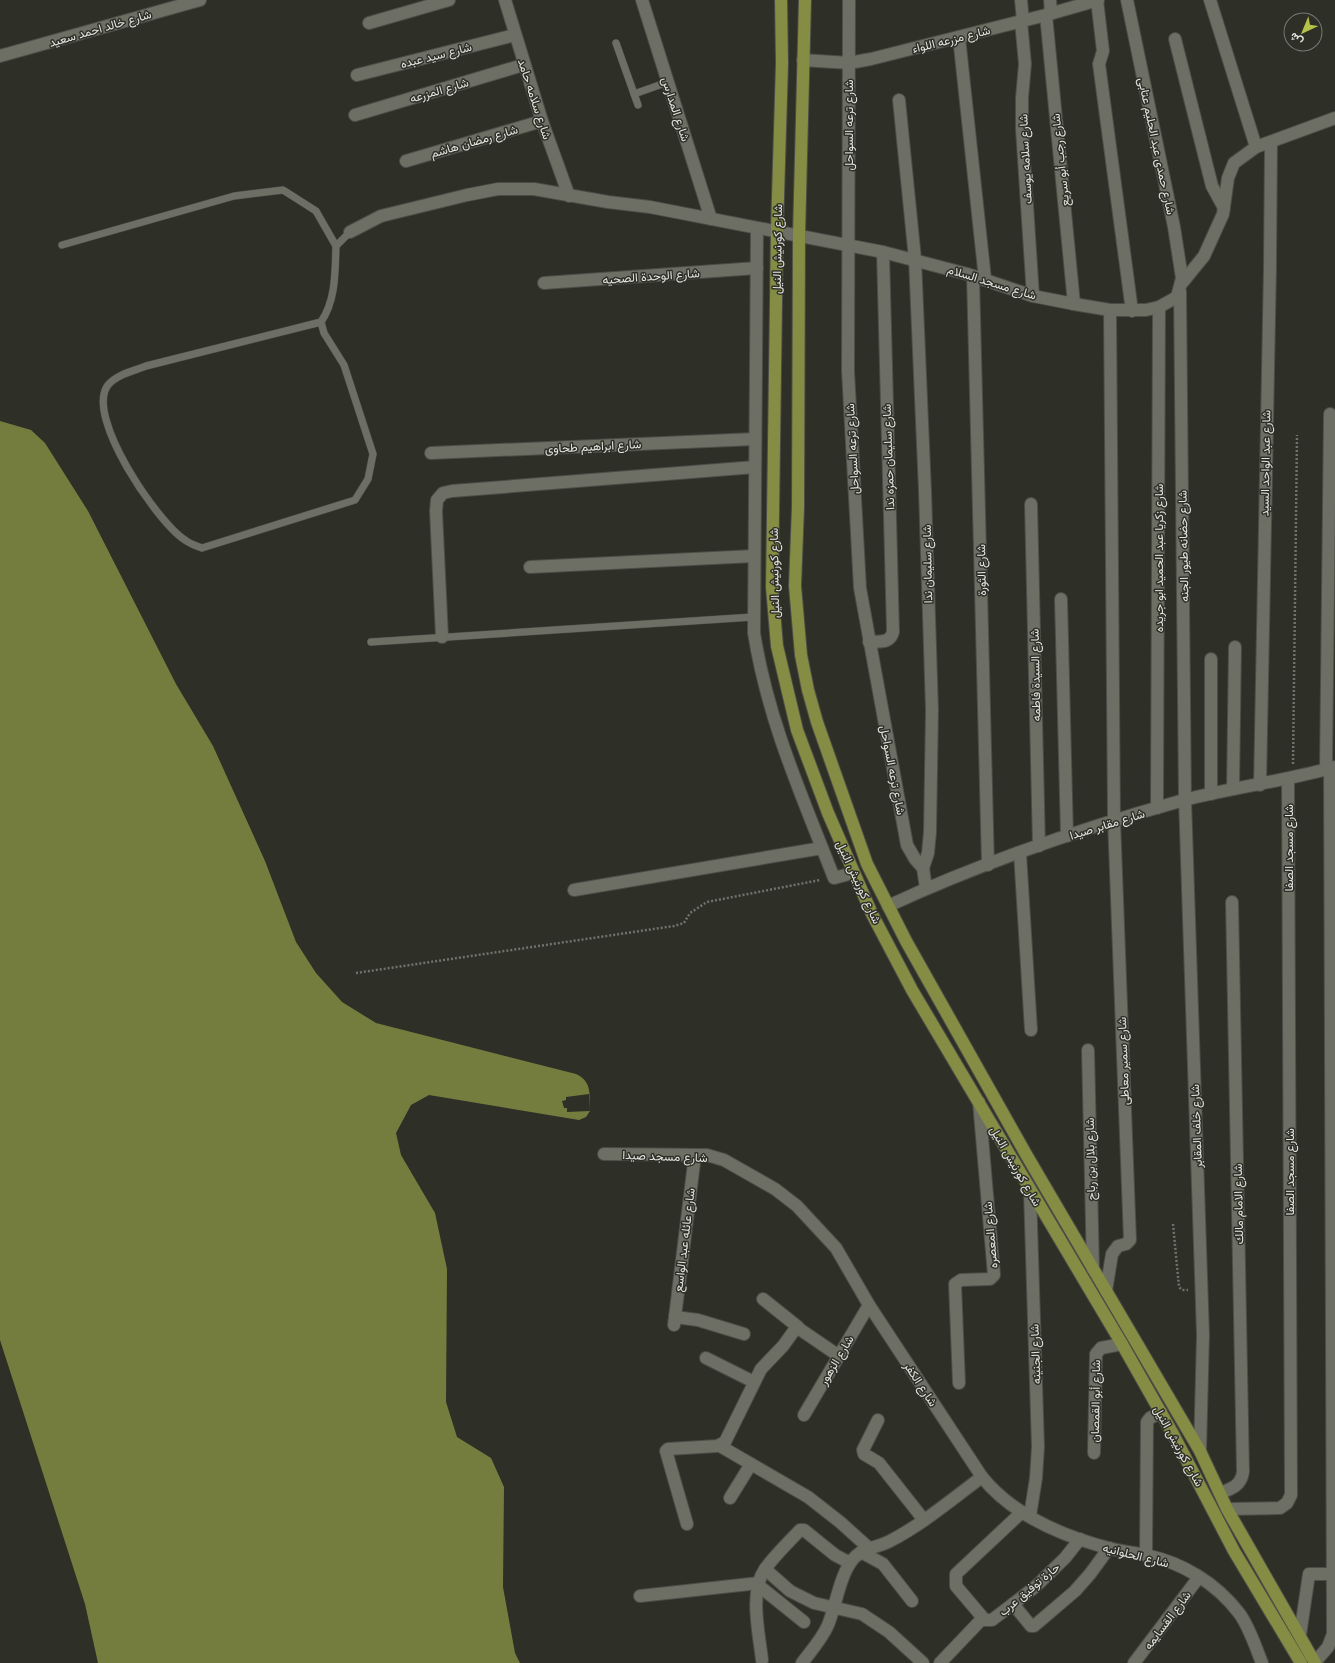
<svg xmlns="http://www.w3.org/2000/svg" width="1335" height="1663" font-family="Montserrat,Vazirmatn,sans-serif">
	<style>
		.water { fill: #757d3e }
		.pier { fill: #2e2f27 }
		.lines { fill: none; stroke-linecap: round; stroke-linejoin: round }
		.service-casing { stroke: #4c4d46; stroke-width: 8 }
		.minor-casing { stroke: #4c4d46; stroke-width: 14 }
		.primary-casing { stroke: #4c4d46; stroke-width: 14 }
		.path { stroke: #71726b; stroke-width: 2.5; stroke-dasharray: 2 2; stroke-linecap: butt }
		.service { stroke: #6d6f65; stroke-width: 7 }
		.minor { stroke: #6d6f65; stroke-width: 12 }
		.primary { stroke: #858c43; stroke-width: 12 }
		.labels { text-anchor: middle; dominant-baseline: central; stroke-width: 3; stroke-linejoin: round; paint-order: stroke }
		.street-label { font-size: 12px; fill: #e4e5e0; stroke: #2e2f27 }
	</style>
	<rect width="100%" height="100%" fill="#2e2f27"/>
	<path class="water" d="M 0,421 L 31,430 L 45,443 L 88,511 L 176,684 L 213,746 L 265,861 L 296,942 L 316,973 L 342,1002 L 376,1023 L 576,1074 C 593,1082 589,1095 590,1111 L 586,1117 L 579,1120 L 429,1095 L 411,1105 L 396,1133 L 401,1155 L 435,1213 L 447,1269 L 446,1402 L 457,1437 L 491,1458 L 504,1487 L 503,1587 L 515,1653 L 520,1663 L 98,1663 L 85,1604 L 0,1340 Z"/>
	<path class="pier" d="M 589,1094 L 590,1111 L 567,1112 L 567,1108 L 564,1108 L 562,1101 L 566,1100 L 566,1097 Z"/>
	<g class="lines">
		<defs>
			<g id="service">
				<path d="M 616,43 L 638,105"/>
				<path d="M 634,94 L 668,82"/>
				<path d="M 62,245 L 234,196 L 283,190 L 316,211 L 336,246"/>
				<path d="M 321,322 L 324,333 L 344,365 L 373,454 L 368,479 L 355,500 L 202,548 C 197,546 190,544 185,540 C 158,523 84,416 108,385 C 117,374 134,371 146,366 L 321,322 C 336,300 335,272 336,246 L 350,232"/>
				<path d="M 371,642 L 753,617"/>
			</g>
			<g id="minor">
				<path d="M 505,0 L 542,121 L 569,196"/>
				<path d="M 642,0 L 711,219"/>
				<path d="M 849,0 L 848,371 L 860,588 L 907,845 L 915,859 L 923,868 L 926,888"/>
				<path d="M 1021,0 L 1023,21"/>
				<path d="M 1050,0 L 1051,13"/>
				<path d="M 1097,0 L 1103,51 L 1099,64 L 1132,311"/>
				<path d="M 1210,0 L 1256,147"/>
				<path d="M 1046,15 L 1074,304"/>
				<path d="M 1021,21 L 1025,64 L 1022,98 L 1022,129 L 1033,296"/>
				<path d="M 369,23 L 449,0"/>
				<path d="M 959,37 L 985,279"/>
				<path d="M 1175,39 L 1212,186 L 1224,208"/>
				<path d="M 0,56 L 200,0"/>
				<path d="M 803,60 L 849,63 L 871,59 L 1046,15 L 1098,0"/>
				<path d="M 357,75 L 515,35"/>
				<path d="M 899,100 L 915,259 L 925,491 L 932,710 L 930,832 L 928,853 L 923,868"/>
				<path d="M 355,115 L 523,65"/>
				<path d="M 406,161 L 542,121"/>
				<path d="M 757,228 L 754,633 C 768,721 802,796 834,878 L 853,873"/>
				<path d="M 350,232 L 381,216 L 467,195 L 498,189 L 534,189 L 608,202 L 650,207 L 883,252 L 967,274 L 1033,296 L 1074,304 L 1110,310 L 1146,310 L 1159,307 L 1177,297 L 1182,278 L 1174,227 L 1127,0"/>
				<path d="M 973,276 L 988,865"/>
				<path d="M 544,283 L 757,268"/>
				<path d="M 1182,283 L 1204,256 L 1223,214 L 1228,178 L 1234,163 L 1256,147 L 1335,118"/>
				<path d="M 1180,291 L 1185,800 L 1203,1335 L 1200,1451"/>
				<path d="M 431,453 L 755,439"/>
				<path d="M 1031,504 L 1039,846"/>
				<path d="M 530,567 L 754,556"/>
				<path d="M 1061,599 L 1067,836"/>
				<path d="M 442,637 L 436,511 L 437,500 L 443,493 L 452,491 L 755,467"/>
				<path d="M 869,642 C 879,641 890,644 893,632 L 883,252"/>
				<path d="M 1211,659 L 1211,794"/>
				<path d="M 1326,770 L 1330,414"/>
				<path d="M 1260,785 L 1270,267 L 1271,142"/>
				<path d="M 1233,789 L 1235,647"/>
				<path d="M 1157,808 L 1159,307"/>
				<path d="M 1020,853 L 1031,1030"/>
				<path d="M 574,890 L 822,848"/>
				<path d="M 888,906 C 983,862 1083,828 1184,800 C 1234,787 1285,781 1335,767"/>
				<path d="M 1088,1050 L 1093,1269"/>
				<path d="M 604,1154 L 707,1155 L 724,1160 L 775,1189 L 797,1206 L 836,1248 L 869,1305 L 982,1477 C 1011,1513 1058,1534 1101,1546 C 1116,1551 1131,1552 1146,1555 C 1183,1563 1216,1583 1239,1613 C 1249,1626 1256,1648 1262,1663"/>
				<path d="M 1106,1291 L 1112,1254 L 1118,1246 L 1126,1244 L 1130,1240 L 1114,820 L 1110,310"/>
				<path d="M 763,1299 L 798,1327"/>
				<path d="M 675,1317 L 698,1320 L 744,1334"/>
				<path d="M 674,1325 L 695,1155"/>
				<path d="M 706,1358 L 754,1382"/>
				<path d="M 959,1383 L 955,1284 L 961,1280 L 990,1279 L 994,1275 L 979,1102"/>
				<path d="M 804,1415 L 869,1305"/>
				<path d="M 878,1420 L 863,1450 L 864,1454 L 879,1463 L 924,1520"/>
				<path d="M 720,1446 L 808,1497 L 840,1522 L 870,1549"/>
				<path d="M 1094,1453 L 1096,1354 L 1101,1348 L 1122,1344"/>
				<path d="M 1220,1493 C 1231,1489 1241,1486 1243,1472 L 1232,902"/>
				<path d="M 730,1498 L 751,1464"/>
				<path d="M 1227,1509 L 1280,1508 L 1287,1503 L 1291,1495 L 1288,780"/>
				<path d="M 1030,1516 L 1036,1478 L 1038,1447 L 1030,1192"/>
				<path d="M 687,1524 L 666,1451 L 668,1449 L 717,1446 L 725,1442 L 761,1369 L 783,1346 L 796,1328 L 798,1328 L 839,1356"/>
				<path d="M 861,1552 L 883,1564 L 912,1601"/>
				<path d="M 1146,1555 L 1147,1422 L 1150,1418 L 1161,1412"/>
				<path d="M 765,1569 L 790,1591 L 814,1603 L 862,1614 L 889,1632 L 923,1663"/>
				<path d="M 758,1585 L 804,1622"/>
				<path d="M 640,1596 L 759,1583"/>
				<path d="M 1013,1604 L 1031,1626 L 1034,1626 L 1075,1591 L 1090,1574 L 1109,1548"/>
				<path d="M 984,1619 L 956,1586 L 956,1574 L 1022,1512"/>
				<path d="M 1300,1635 L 1309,1574 L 1335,1574"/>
				<path d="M 762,1660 C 759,1633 749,1592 765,1569 C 775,1555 789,1542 800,1530 L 804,1530 L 835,1555 L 850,1563"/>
				<path d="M 1315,1662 L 1328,1647 L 1333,1634 L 1330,769"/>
				<path d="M 802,1663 C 811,1651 822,1639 828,1625 C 836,1606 840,1573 854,1558 C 863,1548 879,1547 890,1541 C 923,1524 952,1499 982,1477"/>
				<path d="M 940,1663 L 981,1620 L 992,1620 L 1035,1587 L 1065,1558 L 1080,1539"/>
				<path d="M 1134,1663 L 1199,1577"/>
			</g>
			<g id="primary">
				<path d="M 781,0 L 782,63 L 777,230 L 772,587 L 777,646 L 797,730 L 828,813 L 872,914 L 912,990 L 1122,1344 L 1173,1434 L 1234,1551 L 1301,1663"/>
				<path d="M 805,0 L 799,235 L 798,507 L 795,586 L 801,655 L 808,690 L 817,722 L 867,864 L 906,941 L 1027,1156 L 1200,1451 L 1227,1509 L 1315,1663"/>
			</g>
		</defs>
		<use href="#service" class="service-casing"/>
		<use href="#minor" class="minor-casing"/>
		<use href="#primary" class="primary-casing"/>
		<g class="path">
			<path d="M 1293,764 L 1297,435"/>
			<path d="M 356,973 L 674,926 L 684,923 L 690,913 L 707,902 L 820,880"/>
			<path d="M 1173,1224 L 1179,1287 L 1182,1290 L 1188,1290"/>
		</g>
		<use href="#service" class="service"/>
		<use href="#minor" class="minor"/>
		<use href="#primary" class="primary"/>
	</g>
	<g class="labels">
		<g class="street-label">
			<text transform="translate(100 28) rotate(-16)">شارع خالد احمد سعيد</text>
			<text transform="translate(951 39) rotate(-14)">شارع مزرعه اللواء</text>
			<text transform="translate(436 55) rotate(-14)">شارع سيد عبده</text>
			<text transform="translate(439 90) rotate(-16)">شارع المزرعه</text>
			<text transform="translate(535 99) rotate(72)">شارع سلامه حامد</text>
			<text transform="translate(676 109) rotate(72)">شارع المدارس</text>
			<text transform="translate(848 125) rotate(-90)">شارع ترعه السواحل</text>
			<text transform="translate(474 141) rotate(-16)">شارع رمضان هاشم</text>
			<text transform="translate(1157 146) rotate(78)">شارع حمدى عبد الحليم عتابى</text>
			<text transform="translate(1025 159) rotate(-93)">شارع سلامه يوسف</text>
			<text transform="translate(1060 160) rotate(-96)">شارع رجب أبو سريع</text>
			<text transform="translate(777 249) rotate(-89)">شارع كورنيش النيل</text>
			<text transform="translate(651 276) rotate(-4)">شارع الوحدة الصحيه</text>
			<text transform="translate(992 282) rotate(17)">شارع مسجد السلام</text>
			<text transform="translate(593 446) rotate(-3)">شارع ابراهيم طحاوى</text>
			<text transform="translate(852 449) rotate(-93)">شارع ترعه السواحل</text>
			<text transform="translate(888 457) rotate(-92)">شارع سليمان حمزه ندا</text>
			<text transform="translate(1265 463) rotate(-89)">شارع عبد الواحد السيد</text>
			<text transform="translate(1183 546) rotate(-91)">شارع حضانه طيور الجنه</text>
			<text transform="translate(1158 558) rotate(-90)">شارع زكريا عبد الحميد ابو جريده</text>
			<text transform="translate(927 564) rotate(-91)">شارع سليمان ندا</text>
			<text transform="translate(981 570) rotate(-91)">شارع الثورة</text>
			<text transform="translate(774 573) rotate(-91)">شارع كورنيش النيل</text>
			<text transform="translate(1035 675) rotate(-91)">شارع السيدة فاطمه</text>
			<text transform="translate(893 770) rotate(79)">شارع ترعه السواحل</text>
			<text transform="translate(1107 824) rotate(-17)">شارع مقابر صيدا</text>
			<text transform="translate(1288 848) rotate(-90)">شارع مسجد الصفا</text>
			<text transform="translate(859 882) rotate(65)">شارع كورنيش النيل</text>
			<text transform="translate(1123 1061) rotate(-92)">شارع سمير معاطى</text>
			<text transform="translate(1196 1126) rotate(-92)">شارع خلف المقابر</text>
			<text transform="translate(665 1156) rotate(2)">شارع مسجد صيدا</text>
			<text transform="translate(1090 1159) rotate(-91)">شارع بلال بن رباح</text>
			<text transform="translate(1016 1166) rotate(60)">شارع كورنيش النيل</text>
			<text transform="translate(1289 1172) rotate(-90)">شارع مسجد الصفا</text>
			<text transform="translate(1238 1204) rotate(-91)">شارع الامام مالك</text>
			<text transform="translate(990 1235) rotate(-95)">شارع المعصره</text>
			<text transform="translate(684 1240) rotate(-83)">شارع عائله عبد الواسع</text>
			<text transform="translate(1035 1354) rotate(-92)">شارع الجنينه</text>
			<text transform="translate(836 1360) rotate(-59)">شارع الزهور</text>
			<text transform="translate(921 1384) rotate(57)">شارع الكفر</text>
			<text transform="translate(1095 1401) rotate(-89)">شارع أبو القمصان</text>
			<text transform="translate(1179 1446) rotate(61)">شارع كورنيش النيل</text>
			<text transform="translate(1136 1555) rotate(14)">شارع الحلوانيه</text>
			<text transform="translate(1029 1589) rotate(-40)">حارة توفيق عرب</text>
			<text transform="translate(1167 1620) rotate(-53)">شارع القسايمه</text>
		</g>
	</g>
	<g transform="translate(1303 32) rotate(224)"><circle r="19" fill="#2e2f27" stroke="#777871"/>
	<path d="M0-3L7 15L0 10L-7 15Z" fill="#b5c249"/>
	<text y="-6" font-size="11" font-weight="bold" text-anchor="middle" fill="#e4e5e0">ش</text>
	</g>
</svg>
